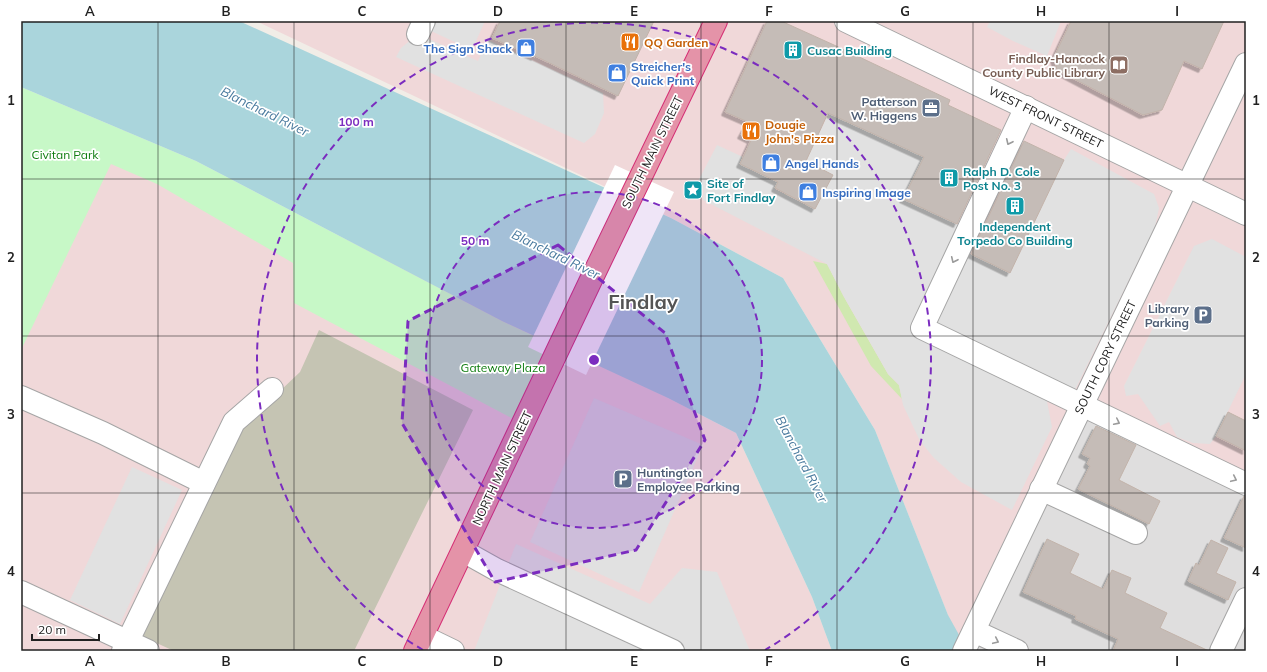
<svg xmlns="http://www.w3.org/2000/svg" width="1267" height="672" font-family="Mulish,sans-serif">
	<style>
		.residential { fill: #dfdede }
		.commercial { fill: #f0d8d9 }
		.construction { fill: #c5c4b3 }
		.grass { fill: #d0e8b0 }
		.park { fill: #c7f8c7 }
		.parking { fill: #e1e1e1 }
		.water { fill: #aad5dc }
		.pier { fill: #fff }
		.building { fill: #c5bcb7; stroke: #c2b3aa; filter: url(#shadow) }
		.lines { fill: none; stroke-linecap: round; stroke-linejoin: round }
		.minor-casing { stroke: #a5a5a5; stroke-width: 24 }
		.highway-casing { stroke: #d52e74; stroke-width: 24 }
		.minor { stroke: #fff; stroke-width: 22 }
		.highway { stroke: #e493a8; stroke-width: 22 }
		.oneway { stroke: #9b9b9b }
		.marked { fill: #7b2cbf; fill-opacity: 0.2; stroke: #7b2cbf; stroke-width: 3; stroke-dasharray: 8 5; stroke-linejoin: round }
		.grid { fill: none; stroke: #212121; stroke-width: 1; stroke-opacity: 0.55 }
		.ring { fill: none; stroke: #7b2cbf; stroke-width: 2; stroke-dasharray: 7 5 }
		.labels { text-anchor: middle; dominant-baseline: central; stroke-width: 3.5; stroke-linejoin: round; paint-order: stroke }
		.food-label { font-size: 12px; font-weight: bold; fill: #c56008; stroke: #fff; text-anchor: start }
		.shop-label { font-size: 12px; font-weight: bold; fill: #366cbe; stroke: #fff; text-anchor: start }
		.culture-label { font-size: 12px; font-weight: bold; fill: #0d838f; stroke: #fff; text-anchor: start }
		.education-label { font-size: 12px; font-weight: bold; fill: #785e54; stroke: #fff; text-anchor: end }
		.service-label { font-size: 12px; font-weight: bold; fill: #4e5e75; stroke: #fff; text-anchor: end }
		.street-label { font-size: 12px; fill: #212121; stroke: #fff }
		.park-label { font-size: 12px; fill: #107d11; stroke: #fff }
		.water-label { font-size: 13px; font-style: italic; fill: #497a9e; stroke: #fff }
		.town-label { font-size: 20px; font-weight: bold; fill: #545454; stroke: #fff }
		.centre { fill: #7b2cbf; stroke: #fff; stroke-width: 2 }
		.ring-label { font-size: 12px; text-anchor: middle; font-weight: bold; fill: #7b2cbf; stroke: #fff; stroke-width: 3.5; stroke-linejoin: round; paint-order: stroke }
		.neatline { fill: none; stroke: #212121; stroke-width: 1.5 }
		.grid-label { font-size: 13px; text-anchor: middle; font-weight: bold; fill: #212121 }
	</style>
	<defs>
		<filter id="shadow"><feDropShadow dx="-3.5" dy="3.5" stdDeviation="0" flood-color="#0004"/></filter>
	</defs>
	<rect width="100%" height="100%" fill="#f1ede7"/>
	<path class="residential" d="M 1082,405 L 1246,484 L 1246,651 L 964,651 Z"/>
	<g class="commercial">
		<path d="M 256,21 L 1246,21 L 1246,484 L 1082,405 L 962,651 L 875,430 L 783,278 L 671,218 Z"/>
		<path d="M 123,130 L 668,398 L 736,433 L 812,597 L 832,651 L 21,651 L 21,349 Z"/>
	</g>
	<path class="construction" d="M 319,330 L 473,410 L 354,651 L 174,651 L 137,634 L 236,433 L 300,372 Z"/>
	<path class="grass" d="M 813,261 L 827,264 L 844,297 L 888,374 L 899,385 L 902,399 L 871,366 Z"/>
	<path class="park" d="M 21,87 L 196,161 L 502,321 L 553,345 L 523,424 L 294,303 L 293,263 L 157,184 L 111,164 L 21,350 Z"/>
	<g class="parking">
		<path d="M 435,21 L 485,21 L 472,50 L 431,31 Z"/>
		<path d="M 990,21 L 1061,21 L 1047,56 L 1013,41 L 987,27 Z"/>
		<path d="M 418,34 L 478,61 L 488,40 L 603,93 L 604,113 L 595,134 L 584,143 L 396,57 L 401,48 Z"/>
		<path d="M 835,100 L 924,157 L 904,199 L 961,226 L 910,329 L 1046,396 L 1052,427 L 1012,510 L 961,482 L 934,458 L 920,441 L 903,405 L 899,385 L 888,374 L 844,297 L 827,264 L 703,200 L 704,190 L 696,185 L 717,145 L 743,157 L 740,164 L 778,182 L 775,189 L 815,209 L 832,175 L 806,161 Z"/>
		<path d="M 1071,149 L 1154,194 L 1159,208 L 1155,227 L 1075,390 L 932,325 L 966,252 L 1010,273 L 1064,160 Z"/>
		<path d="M 1212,239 L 1246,257 L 1246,374 L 1216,436 L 1210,444 L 1193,443 L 1177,437 L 1169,422 L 1160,426 L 1138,394 L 1126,396 L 1124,386 L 1194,246 Z"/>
		<path d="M 594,398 L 703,445 L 639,592 L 530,542 Z"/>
		<path d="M 132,467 L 182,490 L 120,624 L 70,600 Z"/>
		<path d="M 516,544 L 650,604 L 682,568 L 717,572 L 750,651 L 474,651 Z"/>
	</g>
	<path class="water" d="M 21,21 L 239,21 L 671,218 L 783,278 L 875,430 L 948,615 L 968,651 L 832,651 L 812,597 L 736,433 L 668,398 L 502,321 L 196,161 L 21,87 Z"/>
	<path class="pier" d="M 615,165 L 674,192 L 586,375 L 528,347 Z"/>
	<g class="building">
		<path d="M 500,21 L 654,21 L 618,96 L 535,56 L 535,57 L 492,38 Z"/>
		<path d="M 767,21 L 781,21 L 834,45 L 950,100 L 948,105 L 1001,130 L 957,224 L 903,199 L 924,157 L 828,113 L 806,161 L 833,175 L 815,209 L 775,188 L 778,182 L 740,164 L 751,140 L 741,135 L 748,122 L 725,112 Z"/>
		<path d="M 1071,21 L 1224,21 L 1202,69 L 1184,61 L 1162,110 L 1143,115 L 1057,70 L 1054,57 Z"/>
		<path d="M 1024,141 L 1064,160 L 1010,273 L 971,254 Z"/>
		<path d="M 1228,412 L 1246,421 L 1246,451 L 1216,436 Z"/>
		<path d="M 1096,426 L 1136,445 L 1119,480 L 1160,501 L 1149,524 L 1078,489 L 1090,466 L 1087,464 L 1090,458 L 1082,454 Z"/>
		<path d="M 1244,496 L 1246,496 L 1246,548 L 1224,538 Z"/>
		<path d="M 1047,539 L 1079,554 L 1070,573 L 1103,589 L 1112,570 L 1131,578 L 1125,593 L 1167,613 L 1160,628 L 1209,651 L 1113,651 L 1118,639 L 1075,619 L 1076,616 L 1023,592 Z"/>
		<path d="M 1211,540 L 1228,548 L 1216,573 L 1236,582 L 1228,600 L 1188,581 L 1196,563 L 1199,565 Z"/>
	</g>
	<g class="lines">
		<defs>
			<g id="minor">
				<path d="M 846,21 L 1246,214"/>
				<path d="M 418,34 L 424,21"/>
				<path d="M 1026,107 L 922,328 L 1246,484"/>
				<path d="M 21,397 L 103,433 L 204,483"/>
				<path d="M 1041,489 L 1136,533"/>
				<path d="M 463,551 L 497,570 L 673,651"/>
				<path d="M 21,592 L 148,651"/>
				<path d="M 974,631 L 1017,651"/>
				<path d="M 422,636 L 453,651"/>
				<path d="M 123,651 L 234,422 L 272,389"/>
				<path d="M 964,651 L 1246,64"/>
				<path d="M 1221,651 L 1246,599"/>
			</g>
			<path id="highway" d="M 415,651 L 589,284 L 716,21"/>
		</defs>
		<use href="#minor" class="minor-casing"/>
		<use href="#highway" class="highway-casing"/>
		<use href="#minor" class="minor"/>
		<use href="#highway" class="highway"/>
	</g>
	<defs><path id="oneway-chevron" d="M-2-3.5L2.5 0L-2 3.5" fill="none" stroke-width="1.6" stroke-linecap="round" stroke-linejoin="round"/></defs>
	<g class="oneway">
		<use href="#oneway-chevron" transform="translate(1009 142) rotate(115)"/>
		<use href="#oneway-chevron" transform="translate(954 260) rotate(115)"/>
		<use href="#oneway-chevron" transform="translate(1117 422) rotate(26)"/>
		<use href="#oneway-chevron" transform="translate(1234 479) rotate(25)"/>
		<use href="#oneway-chevron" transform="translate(996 641) rotate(25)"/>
	</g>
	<path class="marked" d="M 558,245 L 665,333 L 705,440 L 636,550 L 495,582 L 402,423 L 408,321 Z"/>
	<path class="grid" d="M 158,21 L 158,651M 294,21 L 294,651M 430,21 L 430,651M 566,21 L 566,651M 701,21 L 701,651M 837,21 L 837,651M 973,21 L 973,651M 1109,21 L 1109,651M 21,179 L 1246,179M 21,336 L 1246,336M 21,493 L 1246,493"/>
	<circle cx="594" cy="360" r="168" fill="#7b2cbf" fill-opacity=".12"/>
	<g class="ring">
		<circle cx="594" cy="360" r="168"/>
		<path d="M423 650A337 337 0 1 1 765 650"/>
	</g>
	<defs>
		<symbol id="restaurant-square" viewBox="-11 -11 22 22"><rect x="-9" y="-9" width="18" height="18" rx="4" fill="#e8710a" stroke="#fff"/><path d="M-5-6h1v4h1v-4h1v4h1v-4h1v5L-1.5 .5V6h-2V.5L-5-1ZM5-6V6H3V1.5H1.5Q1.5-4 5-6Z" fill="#fff"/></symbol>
		<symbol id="shop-square" viewBox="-11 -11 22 22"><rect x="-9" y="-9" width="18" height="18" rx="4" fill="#3f7fe0" stroke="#fff"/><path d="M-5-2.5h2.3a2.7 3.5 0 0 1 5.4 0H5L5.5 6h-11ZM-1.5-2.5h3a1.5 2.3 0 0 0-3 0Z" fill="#fff"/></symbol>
		<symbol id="building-square" viewBox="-11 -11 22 22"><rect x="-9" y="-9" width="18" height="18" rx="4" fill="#0f9aa8" stroke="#fff"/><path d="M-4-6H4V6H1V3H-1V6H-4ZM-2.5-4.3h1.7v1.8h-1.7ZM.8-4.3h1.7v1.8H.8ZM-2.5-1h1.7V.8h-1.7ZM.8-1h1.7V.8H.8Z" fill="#fff"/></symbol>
		<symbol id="library-square" viewBox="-11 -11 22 22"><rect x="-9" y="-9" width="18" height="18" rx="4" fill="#8d6e63" stroke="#fff"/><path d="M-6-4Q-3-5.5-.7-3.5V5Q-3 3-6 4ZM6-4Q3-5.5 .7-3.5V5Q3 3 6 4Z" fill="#fff"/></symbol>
		<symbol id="office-square" viewBox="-11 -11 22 22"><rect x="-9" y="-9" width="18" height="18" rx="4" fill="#5c6f8a" stroke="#fff"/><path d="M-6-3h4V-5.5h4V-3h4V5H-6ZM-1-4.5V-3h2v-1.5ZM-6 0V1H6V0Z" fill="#fff"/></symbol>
		<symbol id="sight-square" viewBox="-11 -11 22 22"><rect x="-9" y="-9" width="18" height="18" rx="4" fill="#0f9aa8" stroke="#fff"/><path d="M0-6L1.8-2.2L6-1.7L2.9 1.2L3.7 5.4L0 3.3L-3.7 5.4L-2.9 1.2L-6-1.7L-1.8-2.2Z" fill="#fff"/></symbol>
		<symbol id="parking-square" viewBox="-11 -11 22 22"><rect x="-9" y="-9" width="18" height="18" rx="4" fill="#5c6f8a" stroke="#fff"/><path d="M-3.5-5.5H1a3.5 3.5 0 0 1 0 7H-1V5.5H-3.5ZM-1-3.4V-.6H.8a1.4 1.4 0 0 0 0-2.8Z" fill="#fff"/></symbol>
	</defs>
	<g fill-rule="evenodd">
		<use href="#restaurant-square" x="619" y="31" width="22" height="22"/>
		<use href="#shop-square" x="515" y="37" width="22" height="22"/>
		<use href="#building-square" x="782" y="39" width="22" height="22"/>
		<use href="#library-square" x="1108" y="54" width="22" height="22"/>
		<use href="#shop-square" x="606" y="62" width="22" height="22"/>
		<use href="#office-square" x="920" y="97" width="22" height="22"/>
		<use href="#restaurant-square" x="740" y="120" width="22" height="22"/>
		<use href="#shop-square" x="760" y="152" width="22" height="22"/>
		<use href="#building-square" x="938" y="167" width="22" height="22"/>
		<use href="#sight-square" x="682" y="179" width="22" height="22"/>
		<use href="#shop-square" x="797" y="181" width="22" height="22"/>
		<use href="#building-square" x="1004" y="195" width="22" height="22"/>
		<use href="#parking-square" x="1192" y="304" width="22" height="22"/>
		<use href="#parking-square" x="612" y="468" width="22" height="22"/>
	</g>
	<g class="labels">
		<g class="food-label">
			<text x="644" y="42">QQ Garden</text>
			<text x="765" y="124">Dougie<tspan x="765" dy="14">John's Pizza</tspan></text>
		</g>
		<g class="shop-label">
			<text x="512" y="48" text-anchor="end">The Sign Shack</text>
			<text x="631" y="66">Streicher's<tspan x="631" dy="14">Quick Print</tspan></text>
			<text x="785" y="163">Angel Hands</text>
			<text x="822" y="192">Inspiring Image</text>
		</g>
		<g class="culture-label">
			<text x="807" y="50">Cusac Building</text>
			<text x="963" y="171">Ralph D. Cole<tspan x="963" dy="14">Post No. 3</tspan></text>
			<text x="707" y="183">Site of<tspan x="707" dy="14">Fort Findlay</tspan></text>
			<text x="1015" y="226" text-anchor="middle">Independent<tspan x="1015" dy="14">Torpedo Co Building</tspan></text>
		</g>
		<g class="education-label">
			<text x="1105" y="58">Findlay-Hancock<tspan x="1105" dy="14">County Public Library</tspan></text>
		</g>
		<g class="service-label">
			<text x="917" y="101">Patterson<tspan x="917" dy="14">W. Higgens</tspan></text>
			<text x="1189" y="308">Library<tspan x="1189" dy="14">Parking</tspan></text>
			<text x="637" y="472" text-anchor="start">Huntington<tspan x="637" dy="14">Employee Parking</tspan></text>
		</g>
		<g class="street-label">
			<text transform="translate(1046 117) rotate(26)">WEST FRONT STREET</text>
			<text transform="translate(652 152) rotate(-64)">SOUTH MAIN STREET</text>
			<text transform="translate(1105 357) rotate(-64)">SOUTH CORY STREET</text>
			<text transform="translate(502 468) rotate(-65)">NORTH MAIN STREET</text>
		</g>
		<g class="park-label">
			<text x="65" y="154">Civitan Park</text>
			<text x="503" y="367">Gateway Plaza</text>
		</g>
		<g class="water-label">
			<text transform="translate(265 111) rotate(26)">Blanchard River</text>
			<text transform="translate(556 254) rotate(26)">Blanchard River</text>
			<text transform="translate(802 459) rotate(62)">Blanchard River</text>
		</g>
		<g class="town-label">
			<text x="643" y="301">Findlay</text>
		</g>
	</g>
	<circle cx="594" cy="360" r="6" class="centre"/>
	<g class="ring-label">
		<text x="356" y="126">100 m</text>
		<text x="475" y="245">50 m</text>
	</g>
	<rect width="1267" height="672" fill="none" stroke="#ffffff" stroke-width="44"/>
	<path d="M32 634v6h67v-6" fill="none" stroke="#212121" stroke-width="2"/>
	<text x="38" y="634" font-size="12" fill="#212121" stroke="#ffffff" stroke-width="3" paint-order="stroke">20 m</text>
	<rect x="22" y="22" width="1223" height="628" class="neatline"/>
	<g class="grid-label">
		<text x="90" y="16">A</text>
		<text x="226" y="16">B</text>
		<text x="362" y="16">C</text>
		<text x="498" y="16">D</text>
		<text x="634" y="16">E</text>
		<text x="769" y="16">F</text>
		<text x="905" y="16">G</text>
		<text x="1041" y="16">H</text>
		<text x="1177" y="16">I</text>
		<text x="11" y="105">1</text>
		<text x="1256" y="105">1</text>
		<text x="11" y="262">2</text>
		<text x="1256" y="262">2</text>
		<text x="11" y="419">3</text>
		<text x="1256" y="419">3</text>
		<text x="11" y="576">4</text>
		<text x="1256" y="576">4</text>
		<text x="90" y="666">A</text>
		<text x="226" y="666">B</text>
		<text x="362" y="666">C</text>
		<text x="498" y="666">D</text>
		<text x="634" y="666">E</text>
		<text x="769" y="666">F</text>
		<text x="905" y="666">G</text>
		<text x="1041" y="666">H</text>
		<text x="1177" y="666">I</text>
	</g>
</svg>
